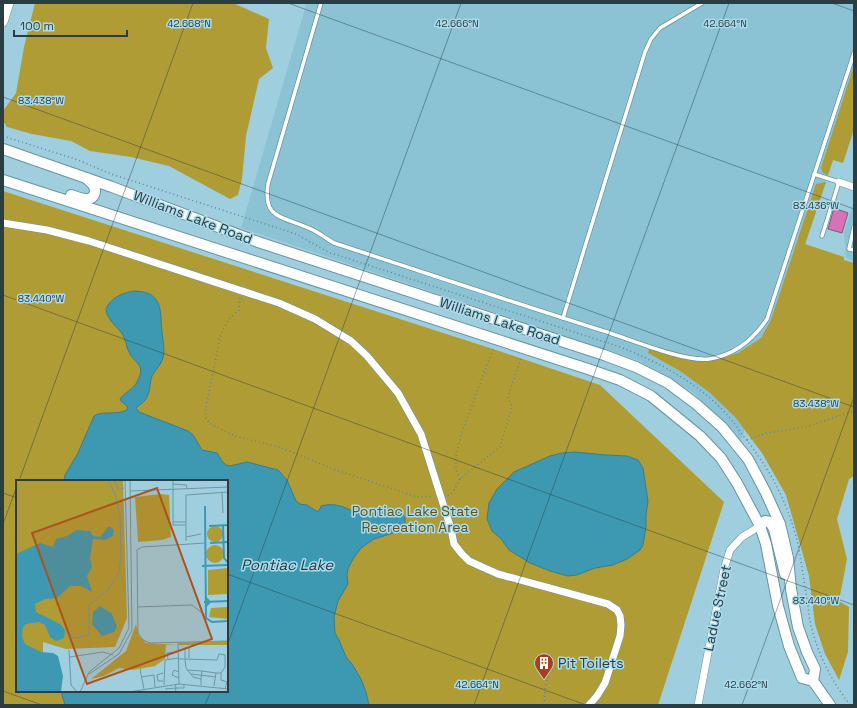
<svg xmlns="http://www.w3.org/2000/svg" width="857" height="708" font-family="'Space Grotesk',sans-serif">
	<style>
		.built { fill: #8bc3d5 }
		.green { fill: #af9c35; fill-rule: evenodd }
		.water { fill: #3d99b1; stroke: #377d90 }
		.building { fill: #d671ba; stroke: #7d5c73 }
		.lines { fill: none; stroke-linecap: round; stroke-linejoin: round }
		.service-casing { stroke: #6694a2; stroke-width: 5 }
		.minor-casing { stroke: #6694a2; stroke-width: 8 }
		.tertiary-casing { stroke: #6694a2; stroke-width: 10 }
		.secondary-casing { stroke: #6694a2; stroke-width: 12 }
		.path { stroke: #63848e; stroke-width: 1.5; stroke-dasharray: 1 3; stroke-linecap: butt }
		.service { stroke: #fff; stroke-width: 3.5 }
		.minor { stroke: #fff; stroke-width: 7 }
		.tertiary { stroke: #fff; stroke-width: 9 }
		.secondary { stroke: #fff; stroke-width: 10 }
		.ticks { fill: none; stroke: #2a3d43; stroke-width: 1; stroke-opacity: 0.45 }
		.labels { text-anchor: middle; dominant-baseline: central; stroke-width: 3; stroke-linejoin: round; paint-order: stroke }
		.street-label { font-size: 14px; fill: #2a3d43; stroke: #acdceb }
		.park-label { font-size: 14px; fill: #5c521c; stroke: #acdceb }
		.poi-label { font-size: 14px; fill: #2a3d43; stroke: #acdceb; text-anchor: start }
		.water-label { font-size: 15px; font-style: italic; fill: #1d3a42; stroke: #acdceb }
		.inset-river { fill: none; stroke: #3d99b1; stroke-width: 2 }
		.inset-road { fill: none; stroke: #7095a0; stroke-width: 1 }
		.view { fill: #af511c; fill-opacity: 0.15; stroke: #af511c; stroke-width: 2 }
		.inset-edge { fill: none; stroke: #2a3d43; stroke-width: 2 }
		.ticks-label { font-size: 10px; text-anchor: middle; fill: #2a3d43; stroke: #acdceb; stroke-width: 3; stroke-linejoin: round; paint-order: stroke }
	</style>
	<rect width="100%" height="100%" fill="#9fcfde"/>
	<g class="built">
		<path d="M 303,3 L 854,3 L 854,129 L 843,163 L 833,160 L 741,441 L 724,422 L 692,392 L 664,374 L 637,360 L 241,228 L 306,5 Z"/>
		<path d="M 854,201 L 854,261 L 846,258 L 844,232 Z"/>
	</g>
	<g class="green">
		<path d="M 35,3 L 233,3 L 269,19 L 266,48 L 273,68 L 259,79 L 246,136 L 242,179 L 238,195 L 230,199 L 169,166 L 131,157 L 90,151 L 71,141 L 32,134 L 7,127 L 3,121 L 3,111 L 16,93 L 24,47 Z"/>
		<path d="M 854,65 L 854,129 L 843,163 L 833,160 L 828,175 L 823,173 L 821,168 Z"/>
		<path d="M 826,182 L 805,244 L 844,257 L 844,260 L 854,263 L 854,476 L 849,479 L 837,519 L 847,559 L 839,601 L 849,607 L 848,652 L 839,680 L 825,654 L 815,624 L 809,576 L 786,495 L 762,453 L 735,417 L 709,392 L 680,371 L 648,353 L 650,345 L 710,361 L 738,353 L 761,338 L 771,320 L 816,184 Z"/>
		<path d="M 3,191 L 493,349 L 600,385 L 724,502 L 658,705 L 3,705 ZM 17,481 L 227,481 L 227,691 L 17,691 Z"/>
	</g>
	<g class="water">
		<path d="M 135,291 C 164,292 160,312 162,333 C 163,341 165,350 163,358 C 161,365 155,370 152,376 C 149,384 151,393 145,400 C 143,403 139,405 136,408 L 139,412 L 188,431 L 193,435 L 202,450 L 217,453 L 222,461 L 226,465 L 230,466 L 247,462 L 278,470 L 287,480 L 296,501 L 300,504 L 307,505 L 316,511 L 319,511 L 321,506 C 340,501 347,511 364,514 C 372,515 384,511 392,508 L 405,517 L 405,524 L 393,533 L 374,539 L 361,548 L 353,559 L 348,569 L 347,575 L 348,584 L 338,601 L 334,617 L 335,633 L 339,640 L 346,657 L 352,664 L 361,679 L 366,692 L 369,705 L 65,705 L 62,695 L 62,691 L 227,691 L 227,481 L 64,481 L 65,475 L 78,453 L 94,416 C 102,410 119,416 128,409 L 127,406 L 121,401 L 120,399 C 125,392 134,389 137,382 C 147,363 134,364 129,352 C 126,347 126,340 123,335 C 117,326 107,320 106,309 C 110,298 124,292 135,291 Z"/>
		<path d="M 575,452 L 606,455 L 627,456 L 638,460 L 643,468 L 648,501 L 646,515 L 646,527 L 643,545 L 640,550 L 627,559 L 613,565 L 595,568 L 577,575 L 568,576 L 550,571 L 530,563 L 509,550 L 501,539 L 492,531 L 487,519 L 489,503 L 497,489 L 514,472 L 550,456 L 562,453 Z"/>
	</g>
	<path class="building" d="M 834,208 L 848,213 L 842,233 L 828,229 Z"/>
	<g class="lines">
		<defs>
			<g id="service">
				<path d="M 321,3 L 268,184 C 263,218 280,216 306,227 C 316,230 325,238 334,243 C 426,273 518,304 610,333 C 634,341 685,362 709,359 C 735,355 753,340 767,319 L 854,53"/>
				<path d="M 814,174 L 839,182 L 822,236"/>
				<path d="M 854,227 L 849,249 L 854,250"/>
				<path d="M 563,318 L 645,52 L 651,39 L 660,28 L 702,3"/>
			</g>
			<g id="minor">
				<path d="M 839,182 L 854,187"/>
				<path d="M 3,223 L 47,230 L 89,241 L 279,303 L 315,319 L 351,341 L 367,356 L 398,393 L 421,434 L 451,529 L 454,544 L 462,554 L 469,561 L 480,566 L 498,574 L 608,604 L 617,610 L 620,616 L 621,625 L 620,636 L 605,683 L 597,696 L 589,705"/>
				<path d="M 698,705 L 724,569 L 730,550 L 742,537 L 760,526"/>
			</g>
			<path id="tertiary" d="M 3,22 L 9,3"/>
			<g id="secondary">
				<path d="M 3,149 L 112,187 L 258,242 L 604,355 L 636,367 L 668,383 L 696,404 L 722,427 L 748,459 L 766,493 L 780,524 L 788,558 L 791,589 L 798,627 L 807,652 L 815,669 L 813,681"/>
				<path d="M 3,180 L 588,369 L 620,380 L 651,396 L 700,436 L 721,458 L 737,483 L 760,526 L 766,544 L 778,606 L 789,646 L 802,678 L 813,681 L 830,705"/>
				<path d="M 71,195 C 76,197 82,199 87,199 C 95,199 97,190 93,185 C 91,182 88,180 86,178"/>
				<path d="M 760,526 L 765,521 L 770,522 L 774,529 L 785,574"/>
			</g>
		</defs>
		<use href="#service" class="service-casing"/>
		<use href="#minor" class="minor-casing"/>
		<use href="#tertiary" class="tertiary-casing"/>
		<use href="#secondary" class="secondary-casing"/>
		<g class="path">
			<path d="M 3,136 L 78,160 L 111,174 L 296,234 L 328,252 L 620,347 C 661,363 702,385 731,419 C 736,425 740,432 745,438 C 772,472 790,507 799,549 C 802,568 805,587 808,606 C 809,615 810,624 813,633 C 820,659 834,684 850,705"/>
			<path d="M 240,298 L 239,310 L 229,319 L 221,333 L 205,411 L 206,419 L 212,425 L 235,436 L 282,448 L 336,470 L 417,497 L 433,496"/>
			<path d="M 747,440 L 767,433 L 805,427 L 854,411"/>
			<path d="M 460,479 L 456,470 L 456,456 L 461,435 L 493,349"/>
			<path d="M 448,496 L 453,492 L 460,479 L 500,447 L 512,407 L 508,397 L 521,358"/>
			<path d="M 544,705 L 545,689 L 549,673 L 564,661"/>
		</g>
		<use href="#service" class="service"/>
		<use href="#minor" class="minor"/>
		<use href="#tertiary" class="tertiary"/>
		<use href="#secondary" class="secondary"/>
	</g>
	<path class="ticks" d="M 288,3 L 854,209M 832,3 L 854,11M 3,97 L 854,407M 3,295 L 854,605M 19,481 L 193,3M 3,493 L 17,498M 3,524 L 17,486M 227,574 L 586,705M 227,646 L 461,3M 3,691 L 42,705M 205,705 L 211,691M 474,705 L 729,3M 742,705 L 854,397"/>
	<defs>
		<symbol id="building-pin" viewBox="-11 -11 22 30"><path d="M0 17L-7.5 6A9.5 9.5 0 1 1 7.5 6Z" fill="#a63f1a" stroke="#acdceb"/><path d="M-4-6H4V6H1V3H-1V6H-4ZM-2.5-4.3h1.7v1.8h-1.7ZM.8-4.3h1.7v1.8H.8ZM-2.5-1h1.7V.8h-1.7ZM.8-1h1.7V.8H.8Z" fill="#fff"/></symbol>
	</defs>
	<g fill-rule="evenodd">
		<use href="#building-pin" x="533" y="652" width="22" height="30"/>
	</g>
	<g class="labels">
		<g class="street-label">
			<text transform="translate(193 217) rotate(21)">Williams Lake Road</text>
			<text transform="translate(500 321) rotate(18)">Williams Lake Road</text>
			<text transform="translate(717 608) rotate(-78)">Ladue Street</text>
		</g>
		<g class="park-label">
			<text x="415" y="511">Pontiac Lake State<tspan x="415" dy="16">Recreation Area</tspan></text>
		</g>
		<g class="poi-label">
			<text x="558" y="663">Pit Toilets</text>
		</g>
		<g class="water-label">
			<text x="287" y="564">Pontiac Lake</text>
		</g>
	</g>
	<g transform="translate(16 480)">
		<rect width="212" height="212" fill="#9fcfde"/>
		<path d="M 0,0 L 107,0 L 111,138 L 99,167 L 50,169 L 27,162 L 27,186 L 0,188 ZM 145,14 L 153,15 L 155,57 L 146,60 L 122,62 L 119,17 ZM191 54a8 8 0 1 1 16 0a8 8 0 1 1-16 0ZM190 74a9 9 0 1 1 18 0a9 9 0 1 1-18 0ZM 212,88 L 212,114 L 192,115 L 192,90 ZM 212,127 L 212,139 L 193,137 L 195,128 ZM 120,144 L 123,156 L 130,163 L 162,165 L 150,165 L 149,179 L 139,186 L 117,190 L 103,188 L 88,196 L 75,199 L 110,171 ZM 212,161 L 212,165 L 163,165 L 163,163 Z" fill="#af9c35"/>
		<path d="M 93,46 L 98,50 L 97,56 L 89,60 L 77,59 L 74,78 L 76,87 L 71,96 L 76,112 L 65,106 L 54,106 L 41,118 L 29,119 L 19,124 L 20,132 L 44,144 L 49,150 L 48,158 L 40,161 L 34,157 L 29,145 L 23,142 L 10,144 L 7,147 L 6,157 L 9,164 L 25,172 L 37,173 L 42,176 L 47,196 L 45,212 L 0,212 L 0,74 L 24,63 L 37,67 L 40,59 L 51,56 L 60,50 L 74,51 L 77,56 L 84,57 ZM 84,126 L 96,134 L 101,147 L 98,152 L 86,156 L 76,144 L 77,132 Z" fill="#3d99b1"/>
		<path class="inset-river" d="M 189,26 L 190,138 L 196,142 L 212,141M 193,46 L 212,45M 207,46 L 208,78 L 212,83M 194,63 L 212,62M 186,86 L 212,85M 189,117 L 194,122 L 190,126M 188,122 L 212,121"/>
		<path class="inset-road" d="M 98,0 L 102,10 L 108,8M 157,0 L 157,45 L 170,45M 157,4 L 170,5 L 171,8M 115,11 L 212,7M 206,13 L 207,33M 157,42 L 170,42M 170,57 L 185,54M 170,61 L 170,15 L 212,12M 190,63 L 126,67 L 121,70 L 122,153 L 127,160 L 134,163 L 212,161M 121,127 L 176,125 L 190,136M 51,149 L 57,158 L 73,155 L 73,125 L 92,110 L 103,92 L 105,76 L 104,35 L 99,14 L 92,0M 162,162 L 163,204M 53,170 L 55,205 L 61,212M 54,177 L 87,172 L 97,175M 173,178 L 173,168 L 169,168 L 169,179 L 201,180 L 203,174 L 209,175 L 209,187 L 205,193 L 200,193 L 198,206M 152,179 L 151,173 L 161,172M 163,179 L 169,179 L 170,188 L 177,197 L 185,199 L 185,205M 124,189 L 128,209M 171,190 L 186,191M 163,192 L 158,190 L 156,195 L 163,198M 147,193 L 141,195 L 142,201 L 147,201M 205,193 L 205,200 L 211,202 L 209,209M 73,194 L 103,174 L 116,150 L 114,0M 175,194 L 200,197M 125,197 L 138,195 L 139,207M 185,199 L 186,191 L 200,193M 159,204 L 160,208 L 168,208 L 168,204M 148,205 L 149,180 L 163,178M 149,209 L 160,208 L 159,212M 64,212 L 73,192 L 103,168 L 113,148 L 109,0M 113,212 L 163,204 L 212,209"/>
		<path class="view" d="M 141,8 L 196,159 L 71,204 L 16,53 Z"/>
		<rect width="212" height="212" class="inset-edge"/>
	</g>
	<g class="ticks-label">
		<text x="189" y="27">42.668°N</text>
		<text x="457" y="27">42.666°N</text>
		<text x="725" y="27">42.664°N</text>
		<text x="41" y="104">83.438°W</text>
		<text x="816" y="209">83.436°W</text>
		<text x="41" y="302">83.440°W</text>
		<text x="816" y="407">83.438°W</text>
		<text x="816" y="604">83.440°W</text>
		<text x="477" y="688">42.664°N</text>
		<text x="746" y="688">42.662°N</text>
	</g>
	<rect width="857" height="708" fill="none" stroke="#2a3d43" stroke-width="8"/>
	<path d="M14 30v6h113v-6" fill="none" stroke="#2a3d43" stroke-width="2"/>
	<text x="20" y="30" font-size="12" fill="#2a3d43" stroke="#acdceb" stroke-width="3" paint-order="stroke">100 m</text>
</svg>
